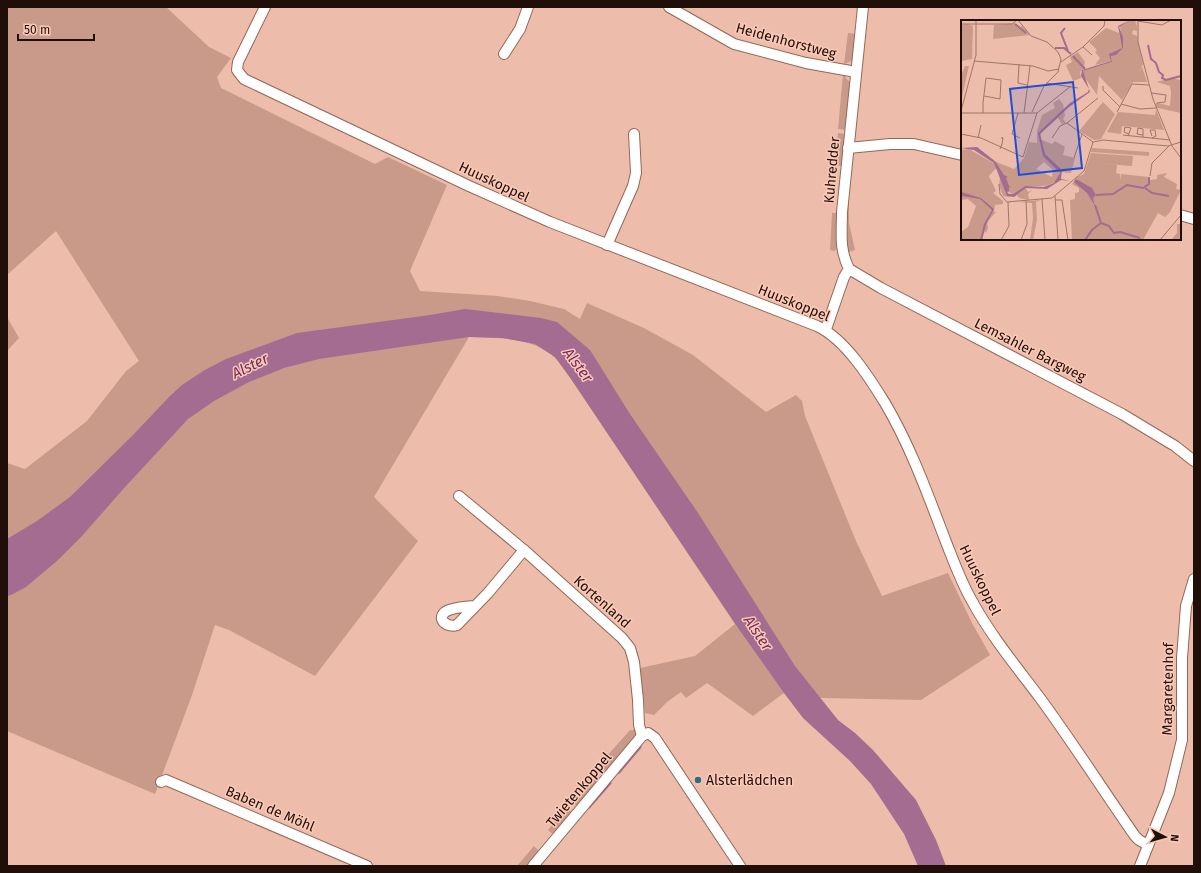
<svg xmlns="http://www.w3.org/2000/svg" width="1201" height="873" font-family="'Fira Sans',sans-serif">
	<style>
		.green { fill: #c99a89 }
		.water { fill: #a46c90 }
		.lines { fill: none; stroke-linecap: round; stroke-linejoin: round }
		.stream { stroke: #a46c90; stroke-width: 3 }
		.minor-casing { stroke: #936757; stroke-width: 12 }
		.minor { stroke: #fff; stroke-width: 10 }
		.poi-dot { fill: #2c6d81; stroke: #fbc9b7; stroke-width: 1.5 }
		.labels { text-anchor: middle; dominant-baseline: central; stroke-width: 3; stroke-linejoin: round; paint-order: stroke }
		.street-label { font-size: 14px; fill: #200f09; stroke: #fbc9b7 }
		.poi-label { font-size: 14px; fill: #200f09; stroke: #fbc9b7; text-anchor: start }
		.water-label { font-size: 15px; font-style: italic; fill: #712b5c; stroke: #fbc9b7 }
		.inset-river { fill: none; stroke: #a46c90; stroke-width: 2 }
		.inset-road { fill: none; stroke: #9c776a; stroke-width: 1 }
		.view { fill: #1d4ed8; fill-opacity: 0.15; stroke: #1d4ed8; stroke-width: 2 }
		.inset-edge { fill: none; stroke: #200f09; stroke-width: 2 }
	</style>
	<rect width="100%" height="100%" fill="#eebcaa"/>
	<g class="green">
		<path d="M 7,7 L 166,7 L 209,47 L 231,58 L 217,77 L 221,88 L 375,164 L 388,157 L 447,185 L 410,271 L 420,291 L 498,296 L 530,301 L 564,309 L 580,319 L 587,303 L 644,328 L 693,355 L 766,412 L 796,395 L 802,401 L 805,416 L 856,541 L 882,596 L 948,573 L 972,623 L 990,655 L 921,700 L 821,698 L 784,693 L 753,716 L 707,683 L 686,698 L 681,692 L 667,702 L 654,715 L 645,713 L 640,668 L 695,656 L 735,624 L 571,379 C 566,372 561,363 554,357 C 532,337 497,338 469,337 L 374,497 L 418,541 L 315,676 L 229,630 L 215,625 L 191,698 L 155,794 L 7,731 L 7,463 L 25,469 L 87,421 L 126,371 L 139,361 L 56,231 L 7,275 Z"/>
		<path d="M 848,33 L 856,34 L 852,61 L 844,64 Z"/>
		<path d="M 843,74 L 851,84 L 846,130 L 838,129 Z"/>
		<path d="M 838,133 L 846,134 L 843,164 L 841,166 L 835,165 Z"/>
		<path d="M 848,200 L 849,200 L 849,223 L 855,250 L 849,252 L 847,252 Z"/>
		<path d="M 832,213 L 838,213 L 836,242 L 837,249 L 834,251 L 830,250 Z"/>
		<path d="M 7,317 L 19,338 L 7,351 Z"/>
		<path d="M 630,730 L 636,730 L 636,737 L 607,771 L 604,770 L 599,765 Z"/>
		<path d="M 592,773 L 599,778 L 599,780 L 577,805 L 570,803 Z"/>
		<path d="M 567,807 L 572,813 L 555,833 L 551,833 L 548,830 Z"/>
		<path d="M 534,846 L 538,850 L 538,853 L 527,866 L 517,866 Z"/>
	</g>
	<path class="water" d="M 465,309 L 541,318 L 557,322 L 590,350 L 630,414 L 698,513 L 795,666 L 838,720 L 855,733 L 873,750 L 916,800 L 936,840 L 946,866 L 918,866 L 904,834 L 871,784 L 850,761 L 803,718 L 784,693 L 736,625 L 571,379 L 555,357 L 535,344 L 503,338 L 469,337 L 319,359 L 284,368 L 249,382 L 214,401 L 188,419 L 126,486 L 81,537 L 58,560 L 26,587 L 11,595 L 7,596 L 7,539 L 37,521 L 70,497 L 134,434 L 169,397 L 182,385 L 203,371 L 226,359 L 297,333 L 430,315 Z"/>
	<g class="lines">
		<g class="stream">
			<path d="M 619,772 L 640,747"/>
			<path d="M 589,807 L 610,783"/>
		</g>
		<defs>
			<g id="minor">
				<path d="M 265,7 L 238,62 L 237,70 L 244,79 L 469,186 L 550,222 L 817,326 C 845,339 869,377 885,403 C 911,447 928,495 946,542 C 954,562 961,582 972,601 C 991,636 1016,666 1040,698 C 1073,743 1103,790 1135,836 L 1139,840 L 1148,845"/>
				<path d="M 669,7 L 734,44 L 806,63 L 856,72"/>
				<path d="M 504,54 L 520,29 L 528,7"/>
				<path d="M 848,148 L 890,144 L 914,144 L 962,155"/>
				<path d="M 1180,215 L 1194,219"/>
				<path d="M 607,245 L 633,186 L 636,173 L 634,134"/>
				<path d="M 849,269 L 881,288 L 1122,414 L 1175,446 L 1194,461"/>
				<path d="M 826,329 L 844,277 L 849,269 C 839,248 842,235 842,212 L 863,7"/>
				<path d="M 459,496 L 524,550 L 622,638 L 630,648 L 634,662 L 638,700 L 639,725 L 642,736"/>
				<path d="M 474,606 C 465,607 452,607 445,612 C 436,620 448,628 457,625 L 488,593 L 524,550"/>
				<path d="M 161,782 L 166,780 L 367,866"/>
				<path d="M 533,866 L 642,736 L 648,733 L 655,738 L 740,866"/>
				<path d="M 1140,866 L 1169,793 L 1182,740 L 1182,658 L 1186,606 L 1194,579"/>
			</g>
		</defs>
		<use href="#minor" class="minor-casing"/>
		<use href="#minor" class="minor"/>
	</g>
	<circle class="poi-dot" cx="698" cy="780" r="4"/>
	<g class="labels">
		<g class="street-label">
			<text transform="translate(786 41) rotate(15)">Heidenhorstweg</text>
			<text transform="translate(832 170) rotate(-85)">Kuhredder</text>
			<text transform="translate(494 182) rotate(25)">Huuskoppel</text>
			<text transform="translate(794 303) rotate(22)">Huuskoppel</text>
			<text transform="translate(1030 350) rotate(27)">Lemsahler Bargweg</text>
			<text transform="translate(980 580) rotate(64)">Huuskoppel</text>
			<text transform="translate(602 602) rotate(42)">Kortenland</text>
			<text transform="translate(1168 689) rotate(-89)">Margaretenhof</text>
			<text transform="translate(579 790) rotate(-50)">Twietenkoppel</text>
			<text transform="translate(270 809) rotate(23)">Baben de Möhl</text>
		</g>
		<g class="poi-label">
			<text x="706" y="780">Alsterlädchen</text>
		</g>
		<g class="water-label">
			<text transform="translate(578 365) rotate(53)">Alster</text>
			<text transform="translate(250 366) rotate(-26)">Alster</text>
			<text transform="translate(758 633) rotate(56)">Alster</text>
		</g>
	</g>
	<g transform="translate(961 20)">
		<rect width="220" height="220" fill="#eebcaa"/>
		<path d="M 169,0 L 174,0 L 176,7 L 176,11 L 172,10 L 171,14 L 176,16 L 182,44 L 177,54 L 181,47 L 186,62 L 172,62 L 161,80 L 138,56 L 136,75 L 122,55 L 122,51 L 151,42 L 150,36 L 162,28 L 159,6 ZM 54,3 L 58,8 L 61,6 L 69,15 L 32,19 L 33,5 ZM 7,4 L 12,6 L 11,39 L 0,41 L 0,5 ZM 145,8 L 158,13 L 161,28 L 150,34 L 150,41 L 134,45 L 139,38 L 134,32 L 136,30 L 128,22 ZM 117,32 L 124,42 L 123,48 L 119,52 L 120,58 L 112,61 L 105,45 L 111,42 L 109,37 ZM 4,46 L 8,46 L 0,81 L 0,55 ZM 210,58 L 220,60 L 220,93 L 197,88 L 197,83 L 209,86 L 210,73 L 209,66 L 196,62 ZM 98,79 L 102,84 L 104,96 L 102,99 L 105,103 L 101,104 L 97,98 L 80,113 L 79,119 L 91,124 L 94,121 L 104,127 L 102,135 L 114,138 L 110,153 L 98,152 L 99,156 L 95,162 L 84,166 L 64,166 L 52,174 L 43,170 L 49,177 L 42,176 L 38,165 L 39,157 L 43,155 L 35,142 L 53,149 L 63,138 L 68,122 L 76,123 L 76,111 L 81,95 L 94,88 L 92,83 ZM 83,142 L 92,150 L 91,157 L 75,149 ZM 142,82 L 154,94 L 140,119 L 133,120 L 118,111 ZM 195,89 L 203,110 L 161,106 L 160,114 L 146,112 L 157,92 L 194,95 ZM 131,128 L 188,132 L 188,136 L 130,132 ZM 8,129 L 34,144 L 36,147 L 28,156 L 35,171 L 32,173 L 42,181 L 42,184 L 34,185 L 33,192 L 35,192 L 26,202 L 27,208 L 25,213 L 23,211 L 21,220 L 0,220 L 0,212 L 7,207 L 15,186 L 7,179 L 0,180 L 0,130 ZM 130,133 L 172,136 L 171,146 L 134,143 L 156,145 L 155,153 L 159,154 L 159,161 L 160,154 L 188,157 L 189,164 L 189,160 L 196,159 L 196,155 L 206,153 L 203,157 L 216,164 L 215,169 L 220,170 L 209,192 L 204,197 L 197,193 L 182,220 L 111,220 L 109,180 L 114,179 L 114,173 L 118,172 L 118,168 L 111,164 L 116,157 L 123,154 ZM 65,168 L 67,172 L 71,170 L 67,174 L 68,180 L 58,178 L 56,175 ZM 80,180 L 75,182 L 76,200 L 72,220 L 69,220 L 72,198 L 71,183 L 58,182 ZM 216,204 L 220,204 L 220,220 L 210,220 L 216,213 Z" fill="#c99a89" fill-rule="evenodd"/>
		<path d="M 169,0 L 158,7 L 162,17 L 162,28 L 155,35 L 150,36 L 151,42 L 122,51 L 129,72 L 108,87 L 79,114 L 84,134 L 101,150 L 100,159 L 109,161 L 100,160 L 86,169 L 65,168 L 53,177 L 46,176 L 33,143 L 13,130 L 0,128 L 16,127 L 35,142 L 43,155 L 47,157 L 45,158 L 48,166 L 51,168 L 48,167 L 48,171 L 46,172 L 48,174 L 52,174 L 64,166 L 83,167 L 93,163 L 99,153 L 82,136 L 77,113 L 109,83 L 127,72 L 128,69 L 120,56 L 121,50 L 150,41 L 148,34 L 161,28 L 157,6 ZM 115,159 L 131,168 L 135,175 L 131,179 L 135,177 L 132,179 L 134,186 L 126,173 L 113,162 ZM 0,172 L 20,178 L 33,189 L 25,205 L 21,220 L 19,220 L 23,204 L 31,190 L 19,179 L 1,176 Z" fill="#a46c90"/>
		<path class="inset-river" d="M 54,4 L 65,13M 104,8 L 100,13 L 107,31M 187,25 L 190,39 L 195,43 L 198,52 L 202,55 L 201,58 L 205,60 L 220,56M 94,28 L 103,28 L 110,34M 112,36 L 124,49M 184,168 L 191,173 L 208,176M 135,175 L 152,174 L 166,165 L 182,168 L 188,164 L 188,157M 140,203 L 148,206 L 153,213 L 159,212 L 179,218M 124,220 L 131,210 L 140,203 L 134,185"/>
		<path class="inset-road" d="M 57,0 L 70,16 L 86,22 L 97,32 L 100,39 L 97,52 L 83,66 L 71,92M 177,0 L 177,22 L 192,79 L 211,126 L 220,138M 177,1 L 201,5 L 210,0M 0,4 L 51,4 L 56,0M 122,27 L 131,35M 13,41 L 72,46 L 87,51 L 98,49M 100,42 L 122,27 L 143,6 L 144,0M 58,44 L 57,63 L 66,65M 85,63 L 117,68M 142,66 L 142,70 L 159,87M 190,73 L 205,75 L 204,82 L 196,83 L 196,88M 137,78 L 106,103 L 132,122 L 142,120 L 207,126 L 220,122M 160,84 L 179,89 L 195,88M 0,91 L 15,35 L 15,0M 156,92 L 171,64 L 188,65M 0,93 L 76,93M 22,93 L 22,83 L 25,58 L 40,60 L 39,79 L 23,76M 57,93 L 51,114 L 59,118M 63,93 L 69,46M 0,114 L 20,118 L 62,137 L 76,93 L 110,66M 162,115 L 209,120M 167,116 L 170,108 L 164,107 L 163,112 L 168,114M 191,116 L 189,110 L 194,110 L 195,116 L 191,118M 182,117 L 182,109 L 177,108 L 176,114 L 182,115M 17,118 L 20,105M 91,118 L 99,106 L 106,103M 39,129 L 41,124 L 42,118 L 41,117 L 41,119M 113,138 L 121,114M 189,156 L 191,143 L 208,126M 38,164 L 39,174 L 46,182 L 91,178 L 123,151 L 132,122M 94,176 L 97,220M 81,179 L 84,220M 94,180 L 101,180 L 107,220M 40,220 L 48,206 L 47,182M 60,220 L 66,204 L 65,180M 199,220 L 220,195"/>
		<path class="view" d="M 112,62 L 121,148 L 58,155 L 49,69 Z"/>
		<rect width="220" height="220" class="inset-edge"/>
	</g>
	<rect width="1201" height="873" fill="none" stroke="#200f09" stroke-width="16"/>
	<g transform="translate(1165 837) rotate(96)" stroke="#fbc9b7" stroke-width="3" paint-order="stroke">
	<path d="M0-3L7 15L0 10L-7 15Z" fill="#200f09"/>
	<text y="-6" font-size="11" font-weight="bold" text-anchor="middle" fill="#200f09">N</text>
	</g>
	<path d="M18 34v6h76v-6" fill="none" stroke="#200f09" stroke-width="2"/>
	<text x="24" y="34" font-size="12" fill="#200f09" stroke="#fbc9b7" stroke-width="3" paint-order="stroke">50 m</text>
</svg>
